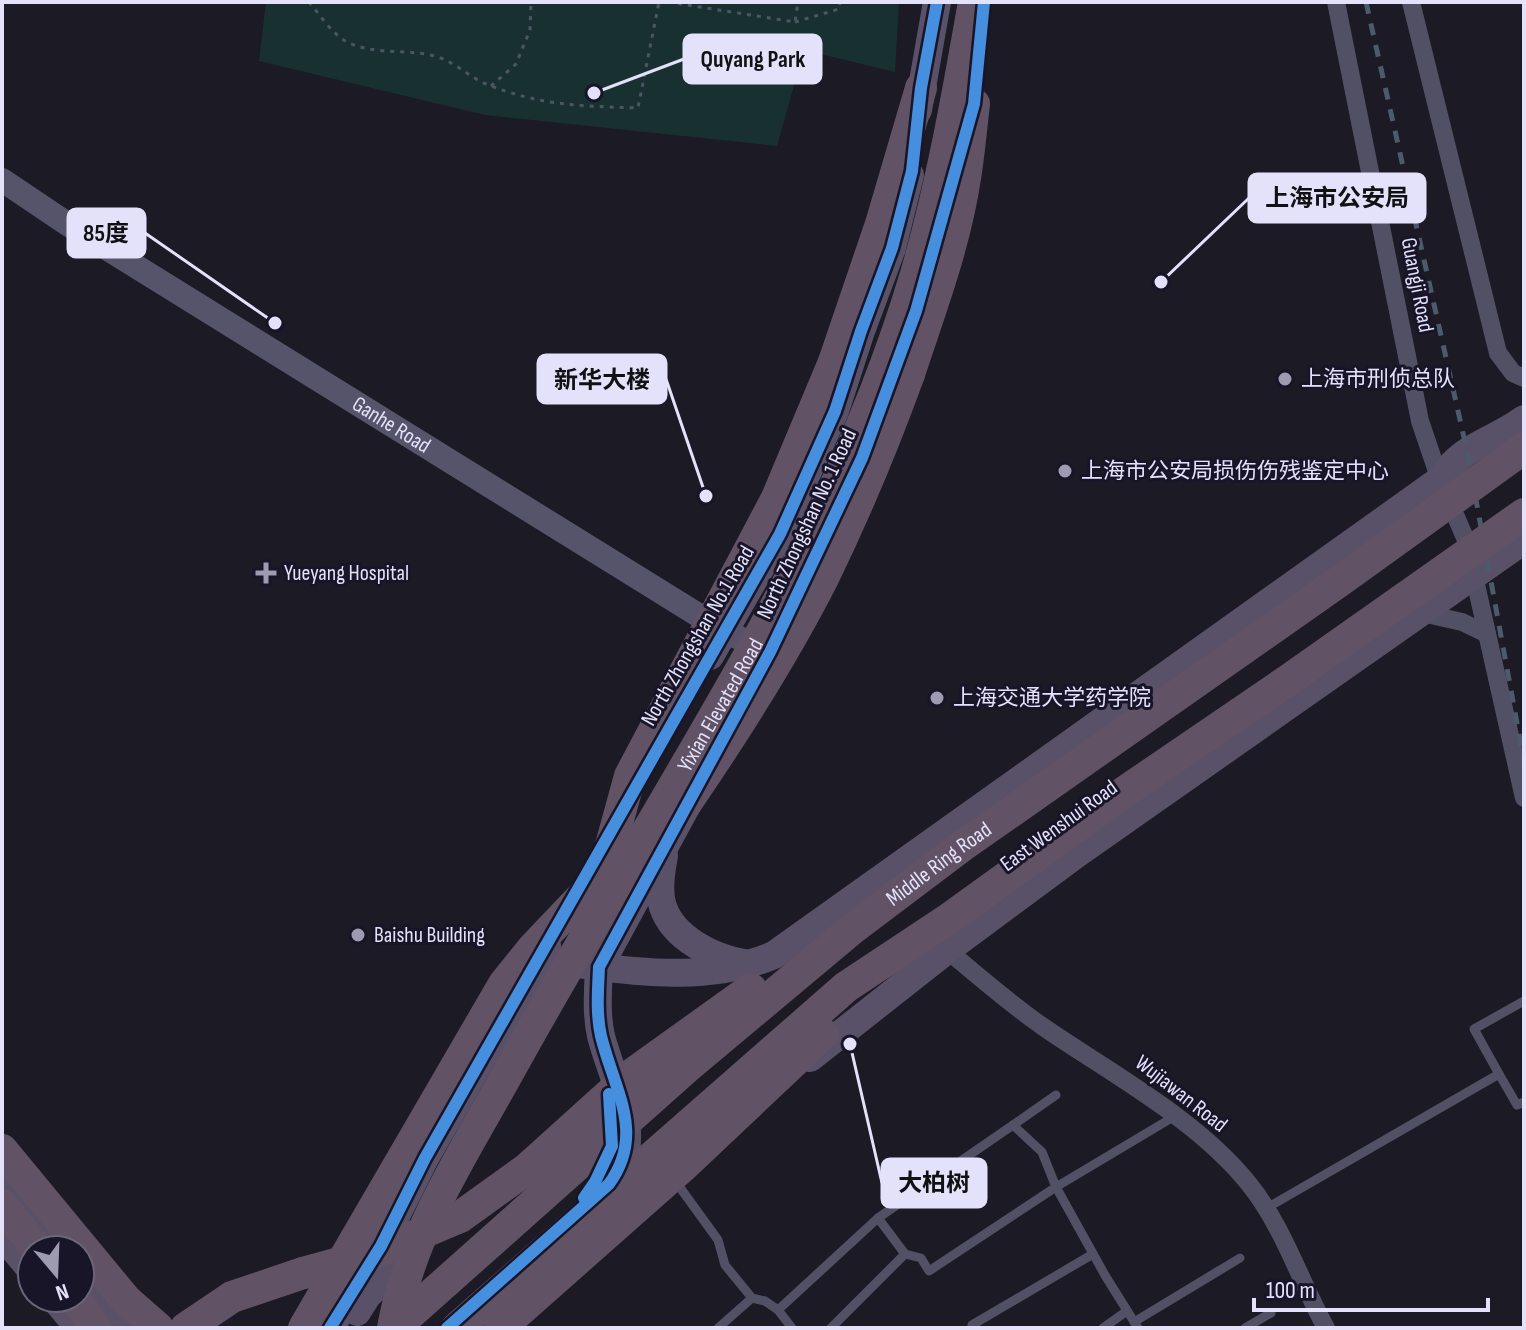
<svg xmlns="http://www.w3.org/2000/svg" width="1526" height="1330" font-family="'Sofia Sans Condensed','Noto Sans SC',sans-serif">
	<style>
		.green { fill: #193030 }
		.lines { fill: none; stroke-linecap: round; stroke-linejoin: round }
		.path { stroke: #4c5662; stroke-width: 3; stroke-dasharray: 4 6; stroke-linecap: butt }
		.lane { stroke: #525064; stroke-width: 9 }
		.street { stroke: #525064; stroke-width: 18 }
		.secondary { stroke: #56546a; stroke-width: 24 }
		.primary { stroke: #595168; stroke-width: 28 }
		.highway { stroke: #615265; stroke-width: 32 }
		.rail { stroke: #4c5b6b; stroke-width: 5; stroke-dasharray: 12 10; stroke-linecap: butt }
		.highway-bridge { stroke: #615265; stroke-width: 32 }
		.cycleway-casing { stroke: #191529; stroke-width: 17 }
		.cycleway { stroke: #468fdf; stroke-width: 12 }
		.poi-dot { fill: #9e9bb0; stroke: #191529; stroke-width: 3 }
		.labels { text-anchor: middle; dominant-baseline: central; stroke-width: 6; stroke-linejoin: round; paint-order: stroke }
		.street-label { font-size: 22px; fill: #e4e1fb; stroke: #191529 }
		.poi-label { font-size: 22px; fill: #e4e1fb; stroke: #191529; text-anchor: start }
		.leader { fill: none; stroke: #e4e1fb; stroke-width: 3 }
		.callout-dot { fill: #e4e1fb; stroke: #191529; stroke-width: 3 }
		.callout { fill: #e4e1fb; stroke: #e4e1fb; stroke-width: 3 }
		.callout-label { font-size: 24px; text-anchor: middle; font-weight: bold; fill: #111 }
	</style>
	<rect width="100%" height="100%" fill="#1c1a24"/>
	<path class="green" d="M 266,2 L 899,2 L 895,72 L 804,50 L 777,146 L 485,115 L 259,61 Z"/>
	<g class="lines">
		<g class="path">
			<path d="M 309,2 C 320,15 332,34 347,42 C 376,56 409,48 438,57 C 456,63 469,77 486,84 C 541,106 581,106 638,108 L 659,2"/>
			<path d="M 668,2 L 795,22 L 798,2"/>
			<path d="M 795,22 L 839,9 L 840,2"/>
			<path d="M 491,86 L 516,64 L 530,30 L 531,2"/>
		</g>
		<g class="lane">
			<path d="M 1499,1074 L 1517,1105 L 1524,1102"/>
			<path d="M 1013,1125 L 1056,1095"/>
			<path d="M 676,1182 L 718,1240 L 725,1265 L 752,1298 L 765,1301 L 778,1310 L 792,1328"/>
			<path d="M 1265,1209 L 1499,1074 L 1474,1029 L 1524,1001"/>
			<path d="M 778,1310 L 878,1218 L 905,1254"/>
			<path d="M 1134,1322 L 1240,1258"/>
			<path d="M 972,1325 L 1093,1254"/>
			<path d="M 718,1328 L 752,1298"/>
			<path d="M 831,1328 L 905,1254 L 921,1258 L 929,1271 L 1056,1187 L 1042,1152 L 1013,1125 L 878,1218"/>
			<path d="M 1103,1328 L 1127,1311"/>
			<path d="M 1138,1328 L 1106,1277 L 1056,1187 L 1175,1116"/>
			<path d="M 1245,1328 L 1271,1313"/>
		</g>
		<g class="street">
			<path d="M 1336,2 L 1420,421 L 1440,480 L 1466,540 L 1524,798"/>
			<path d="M 1411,2 L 1498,353 L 1513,373 L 1524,378"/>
			<path d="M 1422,613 L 1462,622 L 1487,634"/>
			<path d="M 947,950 C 978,976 1009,1003 1042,1026 C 1110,1073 1197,1119 1249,1184 C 1283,1226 1300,1281 1326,1328"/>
		</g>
		<path class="secondary" id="s1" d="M 2,180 L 66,223 L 724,631 L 770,652"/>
		<g class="primary">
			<path d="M 918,110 L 937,2"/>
			<path d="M 710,656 L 780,534 L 835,411 L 861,331 L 892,248 L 910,175"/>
			<path d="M 664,856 C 661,871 658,892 663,907 C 674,939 714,958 744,963"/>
			<path d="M 584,965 C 647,974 715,980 774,955 L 1440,480 C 1463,444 1493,442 1524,419"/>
			<path d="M 810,1058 L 947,950 L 1078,853 L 1524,540"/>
			<path d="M 2,1178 L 60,1250"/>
			<path d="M 604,1189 C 651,1148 614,1086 601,1036 C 596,1014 598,990 599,967 L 691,798"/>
			<path d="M 2,1235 L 32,1271"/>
			<path d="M 80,1271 L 112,1300"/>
			<path d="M 93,1291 L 123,1328"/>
			<path d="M 54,1298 L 79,1328"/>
			<path d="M 357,1312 L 367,1296 L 416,1249"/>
			<path d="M 330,1328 L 381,1246 L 425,1158 L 547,946"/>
		</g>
		<g class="highway">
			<path d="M 834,362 L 881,224 L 921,88"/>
			<path d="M 909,374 C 930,310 955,245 965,178 C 969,154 971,129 974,104"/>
			<path d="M 2,1150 L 126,1300 L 158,1328"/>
			<path d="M 2,1205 L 38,1250"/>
			<path d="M 75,1298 L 95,1328"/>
			<path d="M 186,1328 L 232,1297 L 303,1273"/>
		</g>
		<path class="rail" d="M 1366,2 L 1467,451 L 1524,761"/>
		<g class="highway-bridge">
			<path d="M 678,815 C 731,738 782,659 824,576 C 856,510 884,443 909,374"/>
			<path d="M 607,860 L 630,776 L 777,498 L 834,362"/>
			<path d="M 303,1273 L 372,1254 L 460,1217 L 528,1168 L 631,1075 L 751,989"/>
			<path d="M 304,1328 L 504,984 L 533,948 L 593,885"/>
			<path id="s2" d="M 393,1328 C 409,1238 459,1160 503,1082 C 583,936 671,795 752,650 C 818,531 877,405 916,274 C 942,185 958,93 974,2"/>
			<path id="s3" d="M 394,1328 L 686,1068 L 852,929 L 962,846 L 1344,578 L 1524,448"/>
			<path d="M 457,1328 L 846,987 L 950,918 L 1126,791 L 1290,679 L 1524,514"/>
			<path d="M 500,1328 L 682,1167 L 823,1034"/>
		</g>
		<defs>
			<g id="cycleway">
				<path d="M 584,1198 L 595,1182 L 612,1146 L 609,1094"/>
				<path d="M 330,1328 L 381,1246 L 425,1158 L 780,534 L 835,411 L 861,331 L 892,248 L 912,171 L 921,88 L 937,2"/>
				<path d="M 447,1328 L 609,1184 C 646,1133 614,1090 601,1036 C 596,1014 598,990 599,967 L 770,652 L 862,458 L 916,311 L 974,104 L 984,2"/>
			</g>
		</defs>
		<use href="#cycleway" class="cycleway-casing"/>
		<use href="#cycleway" class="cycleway"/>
	</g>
	<g class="poi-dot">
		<circle cx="1285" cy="379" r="8"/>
		<circle cx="1065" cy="471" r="8"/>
		<path d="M262 561h8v8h8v8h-8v8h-8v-8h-8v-8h8z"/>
		<circle cx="937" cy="698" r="8"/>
		<circle cx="358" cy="935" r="8"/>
	</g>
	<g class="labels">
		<g class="street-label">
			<text transform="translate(1417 285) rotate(79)">Guangji Road</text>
			<text stroke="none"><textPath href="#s1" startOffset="460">Ganhe Road</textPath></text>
			<text transform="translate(807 524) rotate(-65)">North Zhongshan No. 1 Road</text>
			<text transform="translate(698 636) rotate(-60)">North Zhongshan No.1 Road</text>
			<text stroke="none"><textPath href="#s2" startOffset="706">Yixian Elevated Road</textPath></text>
			<text transform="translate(1059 826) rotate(-36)">East Wenshui Road</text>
			<text stroke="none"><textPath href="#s3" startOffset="716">Middle Ring Road</textPath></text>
			<text transform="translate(1181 1094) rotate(38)">Wujiawan Road</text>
		</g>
		<g class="poi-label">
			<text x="1301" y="379">上海市刑侦总队</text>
			<text x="1081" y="471">上海市公安局损伤伤残鉴定中心</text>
			<text x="284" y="573">Yueyang Hospital</text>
			<text x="953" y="698">上海交通大学药学院</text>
			<text x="374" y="935">Baishu Building</text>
		</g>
	</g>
	<path class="leader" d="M594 93L684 59M1161 282L1249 198M275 323L145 233M706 496L666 379M850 1044L882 1183"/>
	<g class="callout-dot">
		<circle cx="594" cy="93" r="8"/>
		<circle cx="1161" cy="282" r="8"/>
		<circle cx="275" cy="323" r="8"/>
		<circle cx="706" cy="496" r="8"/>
		<circle cx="850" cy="1044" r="8"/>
	</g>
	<g class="callout">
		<rect x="684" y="35" width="137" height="48" rx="8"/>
		<rect x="1249" y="174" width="176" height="48" rx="8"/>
		<rect x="68" y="209" width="77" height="48" rx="8"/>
		<rect x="538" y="355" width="128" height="48" rx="8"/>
		<rect x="882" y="1159" width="104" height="48" rx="8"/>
	</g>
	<g class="callout-label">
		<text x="753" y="67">Quyang Park</text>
		<text x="1337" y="206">上海市公安局</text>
		<text x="106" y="241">85度</text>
		<text x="602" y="388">新华大楼</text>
		<text x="934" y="1191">大柏树</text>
	</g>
	<rect width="1526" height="1330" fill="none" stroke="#e4e1fb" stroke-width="8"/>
	<g transform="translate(56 1274) rotate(161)"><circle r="38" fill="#191529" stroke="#6a677d" stroke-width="2"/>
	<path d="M0-6L14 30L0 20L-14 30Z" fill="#9e9bb0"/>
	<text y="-12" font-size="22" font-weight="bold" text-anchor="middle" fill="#e4e1fb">N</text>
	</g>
	<path d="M1254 1298v12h234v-12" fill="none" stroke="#e4e1fb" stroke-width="4"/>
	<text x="1266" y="1298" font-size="24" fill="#e4e1fb" stroke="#191529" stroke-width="6" paint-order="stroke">100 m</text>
</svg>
